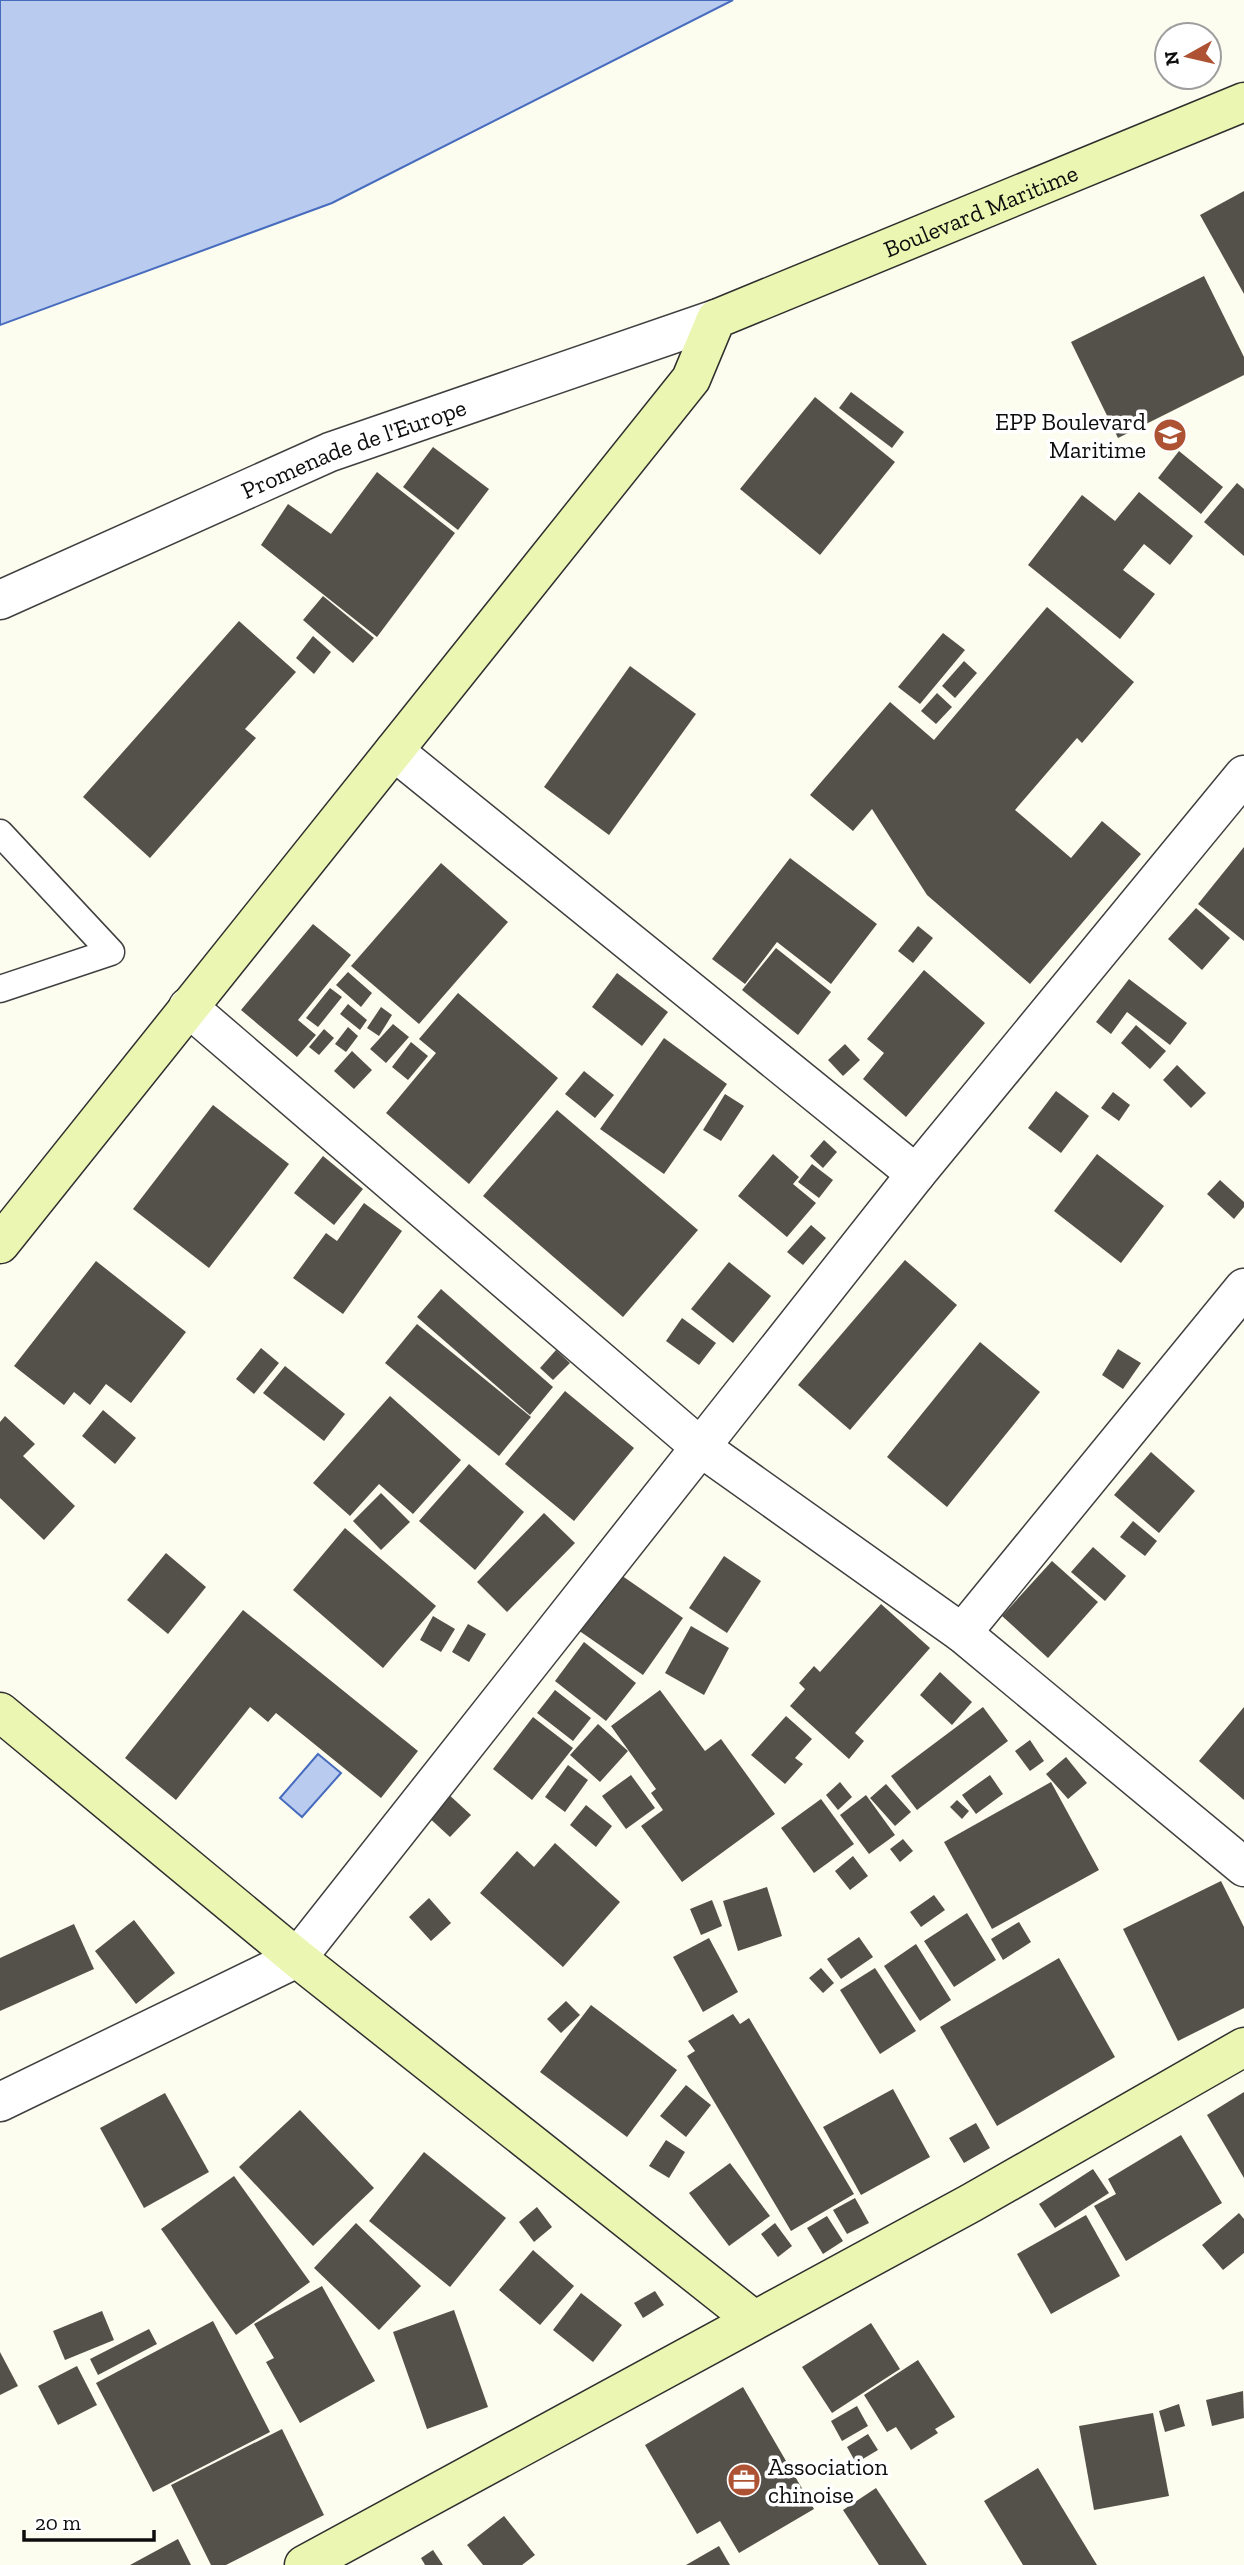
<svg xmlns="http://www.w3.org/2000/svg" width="1244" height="2565" font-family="'Zilla Slab',serif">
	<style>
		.water { fill: #b9cbef; stroke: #476cbe; stroke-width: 2 }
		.building { fill: #54514a }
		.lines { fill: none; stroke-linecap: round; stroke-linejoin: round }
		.lane-casing { stroke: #404040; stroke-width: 29 }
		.street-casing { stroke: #404040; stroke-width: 41 }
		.secondary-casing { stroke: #2f2f2f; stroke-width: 41 }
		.lane { stroke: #fff; stroke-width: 26 }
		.street { stroke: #fff; stroke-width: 38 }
		.secondary { stroke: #eaf6b1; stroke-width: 38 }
		.labels { text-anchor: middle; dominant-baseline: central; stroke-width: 7; stroke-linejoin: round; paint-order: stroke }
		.street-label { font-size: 24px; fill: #0d0d0d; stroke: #fff }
		.poi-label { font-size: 24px; fill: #0d0d0d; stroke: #fff; text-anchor: end }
	</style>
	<rect width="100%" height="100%" fill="#fcfdef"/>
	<g class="water">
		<path d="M 0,0 L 733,0 L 332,203 L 0,325 Z"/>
		<path d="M 318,1754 L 341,1773 L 302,1817 L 280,1798 Z"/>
	</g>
	<g class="building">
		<path d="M 1244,191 L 1244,294 L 1200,215 Z"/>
		<path d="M 1204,276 L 1244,357 L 1244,375 L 1118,438 L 1071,342 Z"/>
		<path d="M 851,392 L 904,432 L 892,448 L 839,408 Z"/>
		<path d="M 815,397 L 895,462 L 820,555 L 740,489 Z"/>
		<path d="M 433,447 L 489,489 L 458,530 L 403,487 Z"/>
		<path d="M 1179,451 L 1223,487 L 1201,514 L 1158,478 Z"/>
		<path d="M 377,472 L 455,533 L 377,637 L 261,545 L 288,504 L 331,534 Z"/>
		<path d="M 1237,483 L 1244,489 L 1244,556 L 1204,522 Z"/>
		<path d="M 1139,492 L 1193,536 L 1170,565 L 1144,544 L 1123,570 L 1155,594 L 1120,639 L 1028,565 L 1082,495 L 1115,521 Z"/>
		<path d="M 323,596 L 374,638 L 353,663 L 303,620 Z"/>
		<path d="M 1047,607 L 1134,682 L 1082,743 L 1077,738 L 1015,810 L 1071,858 L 1102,821 L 1141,854 L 1030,984 L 927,895 L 872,809 L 853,831 L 810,795 L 890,702 L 934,740 Z"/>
		<path d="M 239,621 L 296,672 L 245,729 L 256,738 L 150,858 L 83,797 Z"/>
		<path d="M 943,633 L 965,650 L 920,704 L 898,687 Z"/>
		<path d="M 313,636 L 331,652 L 314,674 L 296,658 Z"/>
		<path d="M 964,661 L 977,673 L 955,698 L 942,686 Z"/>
		<path d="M 630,666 L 696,714 L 609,835 L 544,787 Z"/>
		<path d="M 937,693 L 952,707 L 936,724 L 921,711 Z"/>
		<path d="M 1244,847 L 1244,941 L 1198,904 Z"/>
		<path d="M 790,858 L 877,924 L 831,984 L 777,942 L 745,984 L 712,959 Z"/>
		<path d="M 441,863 L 508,922 L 419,1024 L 351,966 Z"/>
		<path d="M 1196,908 L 1230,938 L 1202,970 L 1168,939 Z"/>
		<path d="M 313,924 L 351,955 L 298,1020 L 316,1035 L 297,1057 L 241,1010 Z"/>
		<path d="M 918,926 L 933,938 L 913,963 L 898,951 Z"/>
		<path d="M 776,948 L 831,992 L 798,1035 L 742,990 Z"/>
		<path d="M 924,970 L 985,1023 L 906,1117 L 863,1079 L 884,1053 L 867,1039 Z"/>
		<path d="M 348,972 L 372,993 L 361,1007 L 336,985 Z"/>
		<path d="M 617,973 L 668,1012 L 642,1046 L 592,1007 Z"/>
		<path d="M 1129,979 L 1187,1023 L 1170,1045 L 1127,1012 L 1111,1034 L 1096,1022 Z"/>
		<path d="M 330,988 L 342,997 L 318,1027 L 306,1018 Z"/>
		<path d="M 458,993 L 558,1078 L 469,1184 L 386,1113 L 436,1053 L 419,1039 Z"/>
		<path d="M 348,1004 L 367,1020 L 360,1030 L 340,1014 Z"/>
		<path d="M 381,1007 L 392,1015 L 379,1036 L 367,1028 Z"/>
		<path d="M 393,1024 L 409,1037 L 386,1063 L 370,1049 Z"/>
		<path d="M 1136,1025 L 1166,1051 L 1150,1069 L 1121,1043 Z"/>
		<path d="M 348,1027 L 358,1036 L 346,1052 L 335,1044 Z"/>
		<path d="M 324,1029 L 334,1038 L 319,1055 L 309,1047 Z"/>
		<path d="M 664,1038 L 727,1084 L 664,1174 L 600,1129 Z"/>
		<path d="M 411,1042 L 428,1056 L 408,1080 L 392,1067 Z"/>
		<path d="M 845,1044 L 860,1060 L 843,1076 L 828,1060 Z"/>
		<path d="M 352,1051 L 372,1070 L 354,1089 L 334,1071 Z"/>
		<path d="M 1177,1065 L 1206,1093 L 1191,1108 L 1163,1080 Z"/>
		<path d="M 584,1071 L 614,1095 L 595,1118 L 565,1094 Z"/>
		<path d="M 1056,1091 L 1089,1116 L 1061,1153 L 1028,1128 Z"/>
		<path d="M 1113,1092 L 1130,1105 L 1119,1121 L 1101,1108 Z"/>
		<path d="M 725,1094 L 744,1106 L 721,1141 L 703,1130 Z"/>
		<path d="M 213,1105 L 289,1164 L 209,1268 L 133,1209 Z"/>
		<path d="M 557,1110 L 698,1230 L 623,1317 L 483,1196 Z"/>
		<path d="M 824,1140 L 837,1152 L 823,1168 L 810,1156 Z"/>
		<path d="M 773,1154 L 799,1177 L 793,1184 L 816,1203 L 787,1237 L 738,1196 Z"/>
		<path d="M 1097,1154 L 1164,1206 L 1121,1263 L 1054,1211 Z"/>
		<path d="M 323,1156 L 363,1189 L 334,1225 L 294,1193 Z"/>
		<path d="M 812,1164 L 833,1180 L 819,1198 L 798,1182 Z"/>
		<path d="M 1220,1180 L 1244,1202 L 1244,1207 L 1234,1219 L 1207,1194 Z"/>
		<path d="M 364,1203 L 402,1231 L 343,1314 L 293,1278 L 326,1233 L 337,1241 Z"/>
		<path d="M 811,1225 L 826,1238 L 803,1265 L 787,1252 Z"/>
		<path d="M 905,1260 L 957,1305 L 850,1430 L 798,1385 Z"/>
		<path d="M 96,1261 L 186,1332 L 131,1403 L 106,1384 L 90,1405 L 74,1392 L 64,1405 L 14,1366 Z"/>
		<path d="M 729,1262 L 771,1296 L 733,1343 L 691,1309 Z"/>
		<path d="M 441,1289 L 553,1387 L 530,1415 L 417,1317 Z"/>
		<path d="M 682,1318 L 716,1343 L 699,1365 L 666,1341 Z"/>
		<path d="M 417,1324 L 531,1417 L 499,1456 L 385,1363 Z"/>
		<path d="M 980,1342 L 1040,1392 L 947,1507 L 887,1457 Z"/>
		<path d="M 261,1348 L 279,1363 L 254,1394 L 236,1379 Z"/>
		<path d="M 1118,1349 L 1141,1363 L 1123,1389 L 1102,1375 Z"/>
		<path d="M 556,1350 L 570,1363 L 553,1380 L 540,1368 Z"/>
		<path d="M 285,1366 L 345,1414 L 324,1441 L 263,1393 Z"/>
		<path d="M 565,1391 L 634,1448 L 574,1521 L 505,1464 Z"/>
		<path d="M 390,1396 L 461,1460 L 413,1514 L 379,1484 L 350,1516 L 313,1483 Z"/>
		<path d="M 103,1410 L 136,1438 L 115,1464 L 82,1436 Z"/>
		<path d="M 5,1416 L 35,1444 L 23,1456 L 75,1506 L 44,1540 L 0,1498 L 0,1422 Z"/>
		<path d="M 1151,1452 L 1195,1491 L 1159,1533 L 1114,1495 Z"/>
		<path d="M 469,1464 L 524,1512 L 475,1570 L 419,1521 Z"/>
		<path d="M 381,1493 L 410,1522 L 381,1550 L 353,1521 Z"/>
		<path d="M 544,1513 L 575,1543 L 507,1612 L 477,1582 Z"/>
		<path d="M 1133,1521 L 1157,1541 L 1145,1556 L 1120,1537 Z"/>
		<path d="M 345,1528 L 436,1606 L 383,1668 L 293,1590 Z"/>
		<path d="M 1093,1547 L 1126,1576 L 1105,1601 L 1071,1572 Z"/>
		<path d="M 166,1553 L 206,1587 L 168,1634 L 127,1600 Z"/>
		<path d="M 724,1556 L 761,1581 L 727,1633 L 689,1608 Z"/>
		<path d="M 1052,1561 L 1098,1602 L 1048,1658 L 1002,1616 Z"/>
		<path d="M 618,1573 L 683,1618 L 643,1675 L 578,1630 Z"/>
		<path d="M 881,1604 L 930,1648 L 855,1733 L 864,1741 L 849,1759 L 790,1706 L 805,1689 L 799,1683 L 814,1666 L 820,1672 Z"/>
		<path d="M 243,1610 L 418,1751 L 381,1798 L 276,1713 L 268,1722 L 250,1707 L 176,1800 L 125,1758 Z"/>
		<path d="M 433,1616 L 455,1629 L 441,1652 L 420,1640 Z"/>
		<path d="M 468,1624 L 486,1634 L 469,1662 L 452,1652 Z"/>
		<path d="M 691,1626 L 729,1648 L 704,1695 L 665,1673 Z"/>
		<path d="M 584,1642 L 636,1683 L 606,1721 L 555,1681 Z"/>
		<path d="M 940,1672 L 972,1702 L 952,1725 L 920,1695 Z"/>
		<path d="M 555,1690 L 591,1718 L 573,1741 L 537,1713 Z"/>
		<path d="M 660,1690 L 705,1751 L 721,1739 L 775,1814 L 682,1882 L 641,1826 L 663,1810 L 651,1793 L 656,1789 L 611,1726 Z"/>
		<path d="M 983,1707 L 1008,1741 L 917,1810 L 891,1776 Z"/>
		<path d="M 1244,1707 L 1244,1800 L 1199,1761 Z"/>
		<path d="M 786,1716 L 812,1739 L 795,1758 L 803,1764 L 785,1784 L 751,1755 Z"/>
		<path d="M 533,1717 L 573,1748 L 532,1800 L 493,1769 Z"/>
		<path d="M 598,1724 L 628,1751 L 600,1782 L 570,1755 Z"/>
		<path d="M 1030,1740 L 1044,1761 L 1030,1771 L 1015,1751 Z"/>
		<path d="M 1066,1757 L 1087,1783 L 1068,1799 L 1046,1774 Z"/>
		<path d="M 568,1765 L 588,1780 L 565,1812 L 545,1797 Z"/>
		<path d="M 631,1775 L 655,1808 L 626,1829 L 602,1796 Z"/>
		<path d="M 990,1775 L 1003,1794 L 976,1814 L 962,1795 Z"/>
		<path d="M 840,1782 L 852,1797 L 838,1810 L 826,1795 Z"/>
		<path d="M 1051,1782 L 1099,1870 L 992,1929 L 944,1842 Z"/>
		<path d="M 886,1784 L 911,1812 L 895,1826 L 870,1798 Z"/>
		<path d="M 446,1792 L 471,1815 L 450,1837 L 426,1815 Z"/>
		<path d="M 866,1795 L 895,1835 L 869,1854 L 840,1815 Z"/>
		<path d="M 821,1799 L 854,1844 L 814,1873 L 781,1828 Z"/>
		<path d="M 957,1800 L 969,1811 L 962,1819 L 950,1807 Z"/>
		<path d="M 586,1805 L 612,1826 L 596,1847 L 570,1825 Z"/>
		<path d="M 903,1839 L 913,1851 L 900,1862 L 890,1849 Z"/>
		<path d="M 555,1843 L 620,1902 L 563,1967 L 480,1893 L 517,1851 L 534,1867 Z"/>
		<path d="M 853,1856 L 868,1876 L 850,1890 L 835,1871 Z"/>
		<path d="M 1221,1881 L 1244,1927 L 1244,2008 L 1178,2041 L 1123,1929 Z"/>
		<path d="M 767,1887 L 782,1936 L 738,1951 L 723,1901 Z"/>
		<path d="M 934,1895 L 945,1910 L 921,1927 L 910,1912 Z"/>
		<path d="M 429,1898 L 451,1923 L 431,1941 L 409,1917 Z"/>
		<path d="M 712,1900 L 722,1926 L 701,1935 L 690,1909 Z"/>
		<path d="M 967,1913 L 996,1960 L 954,1987 L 924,1941 Z"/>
		<path d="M 134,1920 L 175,1973 L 136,2004 L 95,1951 Z"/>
		<path d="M 1019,1922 L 1031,1942 L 1003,1960 L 991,1939 Z"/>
		<path d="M 74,1924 L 94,1969 L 0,2011 L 0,1958 Z"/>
		<path d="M 859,1937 L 873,1957 L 841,1979 L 827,1959 Z"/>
		<path d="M 709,1938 L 738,1992 L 703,2012 L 673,1957 Z"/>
		<path d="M 916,1944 L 951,2000 L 920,2021 L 884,1966 Z"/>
		<path d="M 1059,1958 L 1115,2057 L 997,2126 L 940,2027 Z"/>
		<path d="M 821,1968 L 834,1983 L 823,1993 L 809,1978 Z"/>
		<path d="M 875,1968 L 916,2031 L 880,2054 L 840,1990 Z"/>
		<path d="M 566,2001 L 580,2015 L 561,2033 L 547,2019 Z"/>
		<path d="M 591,2005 L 677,2070 L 627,2137 L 540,2072 Z"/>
		<path d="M 733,2014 L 740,2024 L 749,2018 L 854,2194 L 791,2231 L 687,2056 L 695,2051 L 688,2041 Z"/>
		<path d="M 686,2085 L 711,2105 L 686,2137 L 660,2116 Z"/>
		<path d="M 893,2089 L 930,2157 L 861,2195 L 823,2127 Z"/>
		<path d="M 1244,2092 L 1244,2178 L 1207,2115 Z"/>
		<path d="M 165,2093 L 209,2172 L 144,2208 L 100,2128 Z"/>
		<path d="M 300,2110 L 374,2188 L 313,2246 L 239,2167 Z"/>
		<path d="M 976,2123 L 990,2148 L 964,2163 L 949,2138 Z"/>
		<path d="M 1181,2135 L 1222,2203 L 1126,2261 L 1094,2206 L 1116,2194 L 1108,2179 Z"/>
		<path d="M 666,2140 L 685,2152 L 669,2178 L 649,2166 Z"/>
		<path d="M 424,2152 L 506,2218 L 450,2287 L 369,2221 Z"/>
		<path d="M 730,2163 L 770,2216 L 729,2246 L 689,2193 Z"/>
		<path d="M 1093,2169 L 1109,2193 L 1055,2228 L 1039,2204 Z"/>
		<path d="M 234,2176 L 310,2282 L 236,2335 L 161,2229 Z"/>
		<path d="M 855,2198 L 869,2223 L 847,2234 L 833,2210 Z"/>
		<path d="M 537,2207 L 552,2227 L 534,2242 L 519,2222 Z"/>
		<path d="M 1239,2213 L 1244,2219 L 1244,2253 L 1223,2270 L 1202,2245 Z"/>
		<path d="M 1086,2215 L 1120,2276 L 1051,2314 L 1017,2254 Z"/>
		<path d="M 827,2216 L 843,2241 L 823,2254 L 807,2228 Z"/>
		<path d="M 356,2223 L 421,2286 L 379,2330 L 314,2268 Z"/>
		<path d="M 775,2223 L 792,2246 L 778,2257 L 761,2234 Z"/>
		<path d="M 533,2250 L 574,2286 L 540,2325 L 499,2290 Z"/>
		<path d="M 322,2286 L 375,2381 L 300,2423 L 266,2362 L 274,2358 L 254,2324 Z"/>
		<path d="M 655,2291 L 664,2305 L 643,2318 L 634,2303 Z"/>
		<path d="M 581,2293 L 622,2325 L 593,2362 L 553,2330 Z"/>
		<path d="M 454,2310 L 488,2407 L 427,2429 L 393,2332 Z"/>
		<path d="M 102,2311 L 114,2340 L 65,2360 L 53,2331 Z"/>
		<path d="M 213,2321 L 270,2432 L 153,2492 L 96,2383 Z"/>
		<path d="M 871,2323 L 900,2369 L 832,2413 L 802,2367 Z"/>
		<path d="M 149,2329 L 157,2344 L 98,2375 L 90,2359 Z"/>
		<path d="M 0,2352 L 18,2386 L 0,2395 Z"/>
		<path d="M 918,2360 L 955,2417 L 935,2429 L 938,2433 L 911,2450 L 896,2427 L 887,2432 L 864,2395 Z"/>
		<path d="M 77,2366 L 97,2405 L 58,2425 L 38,2386 Z"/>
		<path d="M 743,2387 L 814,2509 L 739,2553 L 720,2521 L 697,2534 L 645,2445 Z"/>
		<path d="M 1243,2391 L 1244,2418 L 1212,2426 L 1206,2400 Z"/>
		<path d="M 1179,2404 L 1185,2426 L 1165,2432 L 1159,2411 Z"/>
		<path d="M 857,2406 L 868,2426 L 842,2441 L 831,2421 Z"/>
		<path d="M 1153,2413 L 1169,2496 L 1094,2510 L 1079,2426 Z"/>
		<path d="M 282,2429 L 324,2515 L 226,2565 L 211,2565 L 171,2485 Z"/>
		<path d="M 868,2434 L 878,2450 L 856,2463 L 847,2447 Z"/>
		<path d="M 1038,2468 L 1097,2565 L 1023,2565 L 984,2501 Z"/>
		<path d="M 876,2488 L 927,2565 L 879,2565 L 843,2510 Z"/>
		<path d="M 504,2516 L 535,2555 L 522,2565 L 483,2565 L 467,2545 Z"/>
		<path d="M 178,2539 L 191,2565 L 130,2565 Z"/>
		<path d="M 719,2546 L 730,2565 L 686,2565 Z"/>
		<path d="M 433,2550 L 443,2565 L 425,2565 L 421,2558 Z"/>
	</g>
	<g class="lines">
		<defs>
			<path id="lane" d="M 0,833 L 111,952 L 0,989"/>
			<g id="street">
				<path id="s1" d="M 0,600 L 330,452 L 716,319"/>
				<path d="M 394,751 L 916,1174"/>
				<path d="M 188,1007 L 699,1446 L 962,1633 L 1244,1867"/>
				<path d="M 962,1633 L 1244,1288"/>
				<path d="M 0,2102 L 297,1958 L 916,1174 L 1244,775"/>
			</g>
			<g id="secondary">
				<path id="s2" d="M 0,1244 L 691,379 L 716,319 L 1244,102"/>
				<path d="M 0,1712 L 297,1958 L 754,2320"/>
				<path d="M 304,2565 L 971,2203 L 1244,2047"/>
			</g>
		</defs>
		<use href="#lane" class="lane-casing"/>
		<use href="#street" class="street-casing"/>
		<use href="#secondary" class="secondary-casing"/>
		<use href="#lane" class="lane"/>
		<use href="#street" class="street"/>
		<use href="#secondary" class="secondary"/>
	</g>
	<defs>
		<symbol id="school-disc" viewBox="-11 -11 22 22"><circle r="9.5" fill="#ae5234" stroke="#fff"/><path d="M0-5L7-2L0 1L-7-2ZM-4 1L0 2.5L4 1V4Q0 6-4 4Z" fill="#fff"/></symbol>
		<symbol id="office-disc" viewBox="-11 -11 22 22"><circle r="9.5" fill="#ae5234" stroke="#fff"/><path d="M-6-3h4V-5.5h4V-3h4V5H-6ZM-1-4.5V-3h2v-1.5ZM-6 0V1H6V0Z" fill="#fff"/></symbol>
	</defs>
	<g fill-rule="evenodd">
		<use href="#school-disc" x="1151" y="416" width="38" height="38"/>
		<use href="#office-disc" x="725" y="2461" width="38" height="38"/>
	</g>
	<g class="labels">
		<g class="street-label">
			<text stroke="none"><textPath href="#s2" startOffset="1458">Boulevard Maritime</textPath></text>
			<text stroke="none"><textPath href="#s1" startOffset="385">Promenade de l'Europe</textPath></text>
		</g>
		<g class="poi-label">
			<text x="1146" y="421">EPP Boulevard<tspan x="1146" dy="28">Maritime</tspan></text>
			<text x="768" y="2466" text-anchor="start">Association<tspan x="768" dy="28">chinoise</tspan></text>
		</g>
	</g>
	<g transform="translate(1188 56) rotate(262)"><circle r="33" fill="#ffffff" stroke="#9e9e9e" stroke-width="2"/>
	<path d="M0-5L12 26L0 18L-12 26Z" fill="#ae5234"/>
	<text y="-10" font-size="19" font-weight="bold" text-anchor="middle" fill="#0d0d0d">N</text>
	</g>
	<path d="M24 2530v10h130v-10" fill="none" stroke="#0d0d0d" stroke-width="3.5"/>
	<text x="35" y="2530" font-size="21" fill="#0d0d0d" stroke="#ffffff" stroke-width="5" paint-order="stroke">20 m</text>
</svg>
